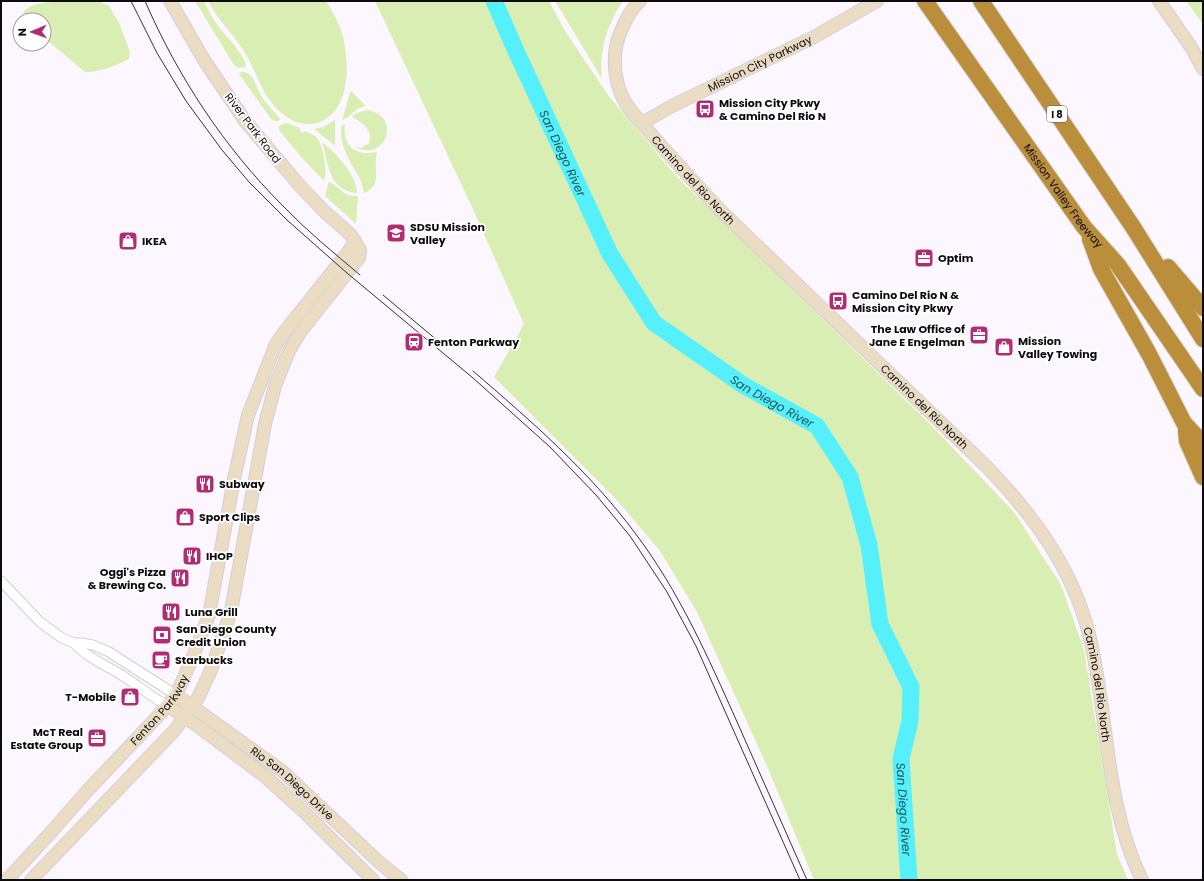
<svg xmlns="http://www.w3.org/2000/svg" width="1204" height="881" font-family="Poppins,sans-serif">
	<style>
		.green { fill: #d9eeb2 }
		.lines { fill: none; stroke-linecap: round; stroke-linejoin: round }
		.river { stroke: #56f0fc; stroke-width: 17 }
		.street-casing { stroke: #d4ced7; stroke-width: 11 }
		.secondary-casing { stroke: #d4ced7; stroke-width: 14 }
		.highway-casing { stroke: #d8d8d8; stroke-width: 18 }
		.street { stroke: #fff; stroke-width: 9 }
		.secondary { stroke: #ebddc4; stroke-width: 12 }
		.highway { stroke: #bb8e3b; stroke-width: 16 }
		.tram { stroke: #353337; stroke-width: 1 }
		.labels { text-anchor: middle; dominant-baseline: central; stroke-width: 3.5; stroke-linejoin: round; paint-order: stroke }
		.shield { fill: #fff; stroke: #565456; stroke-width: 1 }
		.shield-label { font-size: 10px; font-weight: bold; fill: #0d0b0e }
		.street-label { font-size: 11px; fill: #0d0b0e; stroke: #fff }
		.poi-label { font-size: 11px; font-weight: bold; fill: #0d0b0e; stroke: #fff; text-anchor: start }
		.water-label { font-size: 12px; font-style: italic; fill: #13555a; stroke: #fff }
	</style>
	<rect width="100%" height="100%" fill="#fcf7ff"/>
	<g class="green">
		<path d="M 65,1 L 98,1 L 109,6 L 119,23 L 130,52 L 129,59 C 115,66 101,72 85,72 L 44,38 L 44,20 L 24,20 L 22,16 C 28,0 51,3 65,1 Z"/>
		<path d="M 195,1 L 204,1 C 208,10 212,18 218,26 C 225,35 246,56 246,67 L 238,68 L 234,65 Z"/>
		<path d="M 208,1 L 326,1 C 333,12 339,23 343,36 C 349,63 351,107 322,121 C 315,125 304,125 296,122 C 262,106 260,75 242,48 C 231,32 217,19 208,1 Z"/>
		<path d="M 375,1 L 549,1 L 565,31 L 608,95 L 677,177 L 927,421 L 1014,512 L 1061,585 L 1084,650 L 1117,854 L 1128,880 L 814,880 L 767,766 L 697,612 L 660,551 L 616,499 L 494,377 L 524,324 L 472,207 Z"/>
		<path d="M 555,1 L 623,1 C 607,25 599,50 602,79 Z"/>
		<path d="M 1186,1 L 1203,1 L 1203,24 Z"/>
		<path d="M 241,72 C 244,72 247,72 250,75 C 255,80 258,91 262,97 C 267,105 274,111 280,119 L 279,121 L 275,121 L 271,119 L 239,74 Z"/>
		<path d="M 350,92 L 352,92 L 366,106 L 357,109 L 347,118 L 342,120 Z"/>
		<path d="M 367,110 C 402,115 387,163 355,147 L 361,148 L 369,143 C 373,129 363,123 352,117 L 356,113 Z"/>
		<path d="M 335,120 L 335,146 L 314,129 L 323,127 Z"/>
		<path d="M 285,123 L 290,124 L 300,128 L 301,133 L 306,131 C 309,133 314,135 317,138 C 323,145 328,173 324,181 L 302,158 L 279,130 L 279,126 Z"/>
		<path d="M 345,124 C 342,144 355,157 375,152 L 377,153 C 372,168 384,185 364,193 C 361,174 353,171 347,155 C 342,146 341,137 341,127 Z"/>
		<path d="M 322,142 C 336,153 357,175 357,193 C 328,190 329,165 322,142 Z"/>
		<path d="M 330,182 C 341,188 341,196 358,196 L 356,224 L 325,196 L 328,183 Z"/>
	</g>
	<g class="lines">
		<path class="river" id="s1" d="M 494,1 L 516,51 L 610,254 L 654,323 L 743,385 L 817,426 L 850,477 L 869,545 L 880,624 L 911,687 L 910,721 L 901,759 L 909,880"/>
		<defs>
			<g id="street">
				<path d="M 1,581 L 40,622 L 62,638 L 74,643 L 82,643 L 93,645 L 109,652 L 176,695"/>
				<path d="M 74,643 C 88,659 109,666 126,678 C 140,687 153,698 168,706"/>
			</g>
			<g id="secondary">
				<path id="s2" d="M 640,1 C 632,8 626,19 622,29 C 612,49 613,73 621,94 C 627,109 641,122 652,135 C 674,161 698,186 721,211 L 986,466 C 1033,515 1072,567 1089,634 C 1109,716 1104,803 1142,880"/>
				<path d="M 1159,1 L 1191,47 L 1203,69"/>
				<path id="s3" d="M 642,123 L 672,106 L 814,37 L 877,1"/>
				<path id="s4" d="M 176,695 L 282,771 L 380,863 L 401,880"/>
				<path d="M 168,706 L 195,724 L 267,778 L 301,809 L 373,880"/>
				<path id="s5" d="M 7,880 L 53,830 L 88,790 L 159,715 L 176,695 L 192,659 L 209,615 L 234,479 L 248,415 L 276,344 L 285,331 L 348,252 L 355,241"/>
				<path d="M 31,880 L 174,731 L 198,698 L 211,670 L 231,611 L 265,424 L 275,386 L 289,351 L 301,331 L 359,258 L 360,250 L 351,235 L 325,212 L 300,186 L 245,121 L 204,60 L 170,1"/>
			</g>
			<g id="highway">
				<path id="s6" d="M 925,1 L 1084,227 L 1118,265 L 1203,389"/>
				<path d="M 981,1 L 1133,227 L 1203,339"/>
				<path d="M 1090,239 L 1101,269 L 1149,354 L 1184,423 L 1198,438 L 1203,448"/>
				<path d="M 1168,267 L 1203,308"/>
				<path d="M 1186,431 L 1187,441 L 1203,477"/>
			</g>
		</defs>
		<use href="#street" class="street-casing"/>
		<use href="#secondary" class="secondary-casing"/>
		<use href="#highway" class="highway-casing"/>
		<use href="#street" class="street"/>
		<use href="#secondary" class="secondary"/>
		<use href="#highway" class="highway"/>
		<g class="tram">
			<path d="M 131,1 L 157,53 L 186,101 L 222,150 L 249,182 L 287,220 L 347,273 L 473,378 L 550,447 L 596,495 L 630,536 L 667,592 L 696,646 L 800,880"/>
			<path d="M 145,1 C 178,77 224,147 283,206 C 307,231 334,253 360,275"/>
			<path d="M 383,295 L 444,346"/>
			<path d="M 473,371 C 531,421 589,471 635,533 C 679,591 708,657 738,724 C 761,776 784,828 807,880"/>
		</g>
	</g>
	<defs>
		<symbol id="bus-square" viewBox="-11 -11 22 22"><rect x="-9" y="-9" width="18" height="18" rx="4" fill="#b12c73" stroke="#fff"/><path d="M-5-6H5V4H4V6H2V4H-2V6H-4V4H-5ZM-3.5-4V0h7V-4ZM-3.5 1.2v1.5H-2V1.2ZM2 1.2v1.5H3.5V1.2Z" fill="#fff"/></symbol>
		<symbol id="university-square" viewBox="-11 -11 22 22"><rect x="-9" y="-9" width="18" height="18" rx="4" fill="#b12c73" stroke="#fff"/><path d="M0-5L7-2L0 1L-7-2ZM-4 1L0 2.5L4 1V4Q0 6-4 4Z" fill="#fff"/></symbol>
		<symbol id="shop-square" viewBox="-11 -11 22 22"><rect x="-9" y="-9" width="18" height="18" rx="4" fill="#b12c73" stroke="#fff"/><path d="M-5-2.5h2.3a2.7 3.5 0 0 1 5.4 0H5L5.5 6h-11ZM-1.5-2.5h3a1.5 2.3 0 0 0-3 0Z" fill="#fff"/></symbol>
		<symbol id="office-square" viewBox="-11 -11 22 22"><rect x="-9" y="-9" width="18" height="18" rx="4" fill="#b12c73" stroke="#fff"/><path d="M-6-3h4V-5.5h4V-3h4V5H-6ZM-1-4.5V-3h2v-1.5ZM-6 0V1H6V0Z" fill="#fff"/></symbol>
		<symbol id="station-square" viewBox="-11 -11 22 22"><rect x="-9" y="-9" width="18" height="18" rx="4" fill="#b12c73" stroke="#fff"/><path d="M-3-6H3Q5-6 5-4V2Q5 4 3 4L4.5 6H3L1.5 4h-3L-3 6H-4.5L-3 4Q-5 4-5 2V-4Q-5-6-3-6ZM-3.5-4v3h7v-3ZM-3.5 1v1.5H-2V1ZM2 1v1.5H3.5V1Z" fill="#fff"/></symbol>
		<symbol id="restaurant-square" viewBox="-11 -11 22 22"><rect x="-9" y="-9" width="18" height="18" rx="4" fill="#b12c73" stroke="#fff"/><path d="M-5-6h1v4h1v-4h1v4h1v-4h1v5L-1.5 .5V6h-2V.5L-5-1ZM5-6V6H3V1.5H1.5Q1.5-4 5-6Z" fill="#fff"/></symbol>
		<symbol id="bank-square" viewBox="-11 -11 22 22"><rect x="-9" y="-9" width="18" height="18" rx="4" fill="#b12c73" stroke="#fff"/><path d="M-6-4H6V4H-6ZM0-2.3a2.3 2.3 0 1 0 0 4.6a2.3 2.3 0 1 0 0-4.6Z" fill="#fff"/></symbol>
		<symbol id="cafe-square" viewBox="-11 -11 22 22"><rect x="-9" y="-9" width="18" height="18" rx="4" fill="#b12c73" stroke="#fff"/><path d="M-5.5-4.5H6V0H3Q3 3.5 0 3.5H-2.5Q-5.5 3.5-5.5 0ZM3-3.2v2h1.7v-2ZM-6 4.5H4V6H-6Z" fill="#fff"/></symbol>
	</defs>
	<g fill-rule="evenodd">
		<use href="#bus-square" x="694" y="98" width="22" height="22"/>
		<use href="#university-square" x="385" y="222" width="22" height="22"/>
		<use href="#shop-square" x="117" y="230" width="22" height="22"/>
		<use href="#office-square" x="913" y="247" width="22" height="22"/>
		<use href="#bus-square" x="827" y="290" width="22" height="22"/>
		<use href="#office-square" x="968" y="324" width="22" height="22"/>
		<use href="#station-square" x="403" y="331" width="22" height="22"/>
		<use href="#shop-square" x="993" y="336" width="22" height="22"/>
		<use href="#restaurant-square" x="194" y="473" width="22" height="22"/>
		<use href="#shop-square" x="174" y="506" width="22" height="22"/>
		<use href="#restaurant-square" x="181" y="545" width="22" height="22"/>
		<use href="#restaurant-square" x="169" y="567" width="22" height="22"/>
		<use href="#restaurant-square" x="160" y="601" width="22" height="22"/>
		<use href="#bank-square" x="151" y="624" width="22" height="22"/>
		<use href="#cafe-square" x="150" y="649" width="22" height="22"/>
		<use href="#shop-square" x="119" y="686" width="22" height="22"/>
		<use href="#office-square" x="86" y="727" width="22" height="22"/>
	</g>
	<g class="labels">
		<rect class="shield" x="1047" y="106" width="20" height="16" rx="3"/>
		<g class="shield-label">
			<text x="1057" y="114">I 8</text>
		</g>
		<g class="street-label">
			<text stroke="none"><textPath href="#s3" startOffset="132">Mission City Parkway</textPath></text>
			<text transform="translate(253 128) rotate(53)">River Park Road</text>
			<text stroke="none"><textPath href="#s2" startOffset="213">Camino del Rio North</textPath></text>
			<text stroke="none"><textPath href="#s6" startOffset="239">Mission Valley Freeway</textPath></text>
			<text stroke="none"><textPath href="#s2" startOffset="537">Camino del Rio North</textPath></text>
			<text stroke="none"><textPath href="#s2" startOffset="873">Camino del Rio North</textPath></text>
			<text stroke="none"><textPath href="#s5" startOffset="229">Fenton Parkway</textPath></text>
			<text stroke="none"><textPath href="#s4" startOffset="146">Rio San Diego Drive</textPath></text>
		</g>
		<g class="poi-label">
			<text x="719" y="103">Mission City Pkwy<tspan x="719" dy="13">&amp; Camino Del Rio N</tspan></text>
			<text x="410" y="227">SDSU Mission<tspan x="410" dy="13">Valley</tspan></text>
			<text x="142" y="241">IKEA</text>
			<text x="938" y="258">Optim</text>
			<text x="852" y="295">Camino Del Rio N &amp;<tspan x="852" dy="13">Mission City Pkwy</tspan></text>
			<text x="965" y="329" text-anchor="end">The Law Office of<tspan x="965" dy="13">Jane E Engelman</tspan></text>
			<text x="1018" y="341">Mission<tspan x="1018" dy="13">Valley Towing</tspan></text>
			<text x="428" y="342">Fenton Parkway</text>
			<text x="219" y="484">Subway</text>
			<text x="199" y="517">Sport Clips</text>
			<text x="206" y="556">IHOP</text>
			<text x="166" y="572" text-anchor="end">Oggi's Pizza<tspan x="166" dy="13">&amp; Brewing Co.</tspan></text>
			<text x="185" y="612">Luna Grill</text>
			<text x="176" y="629">San Diego County<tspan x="176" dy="13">Credit Union</tspan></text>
			<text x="175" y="660">Starbucks</text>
			<text x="116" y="697" text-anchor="end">T-Mobile</text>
			<text x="83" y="732" text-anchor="end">McT Real<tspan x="83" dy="13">Estate Group</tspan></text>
		</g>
		<g class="water-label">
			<text stroke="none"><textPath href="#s1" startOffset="167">San Diego River</textPath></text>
			<text stroke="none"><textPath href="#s1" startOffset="502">San Diego River</textPath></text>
			<text stroke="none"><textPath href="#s1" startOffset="958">San Diego River</textPath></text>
		</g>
	</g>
	<rect width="1204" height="881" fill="none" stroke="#0d0b0e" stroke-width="4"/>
	<g transform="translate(32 32) rotate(268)"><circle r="19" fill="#ffffff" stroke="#9e9d9f"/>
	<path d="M0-3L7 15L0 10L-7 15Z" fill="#b12c73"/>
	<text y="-6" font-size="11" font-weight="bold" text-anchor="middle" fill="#0d0b0e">N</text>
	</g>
</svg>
